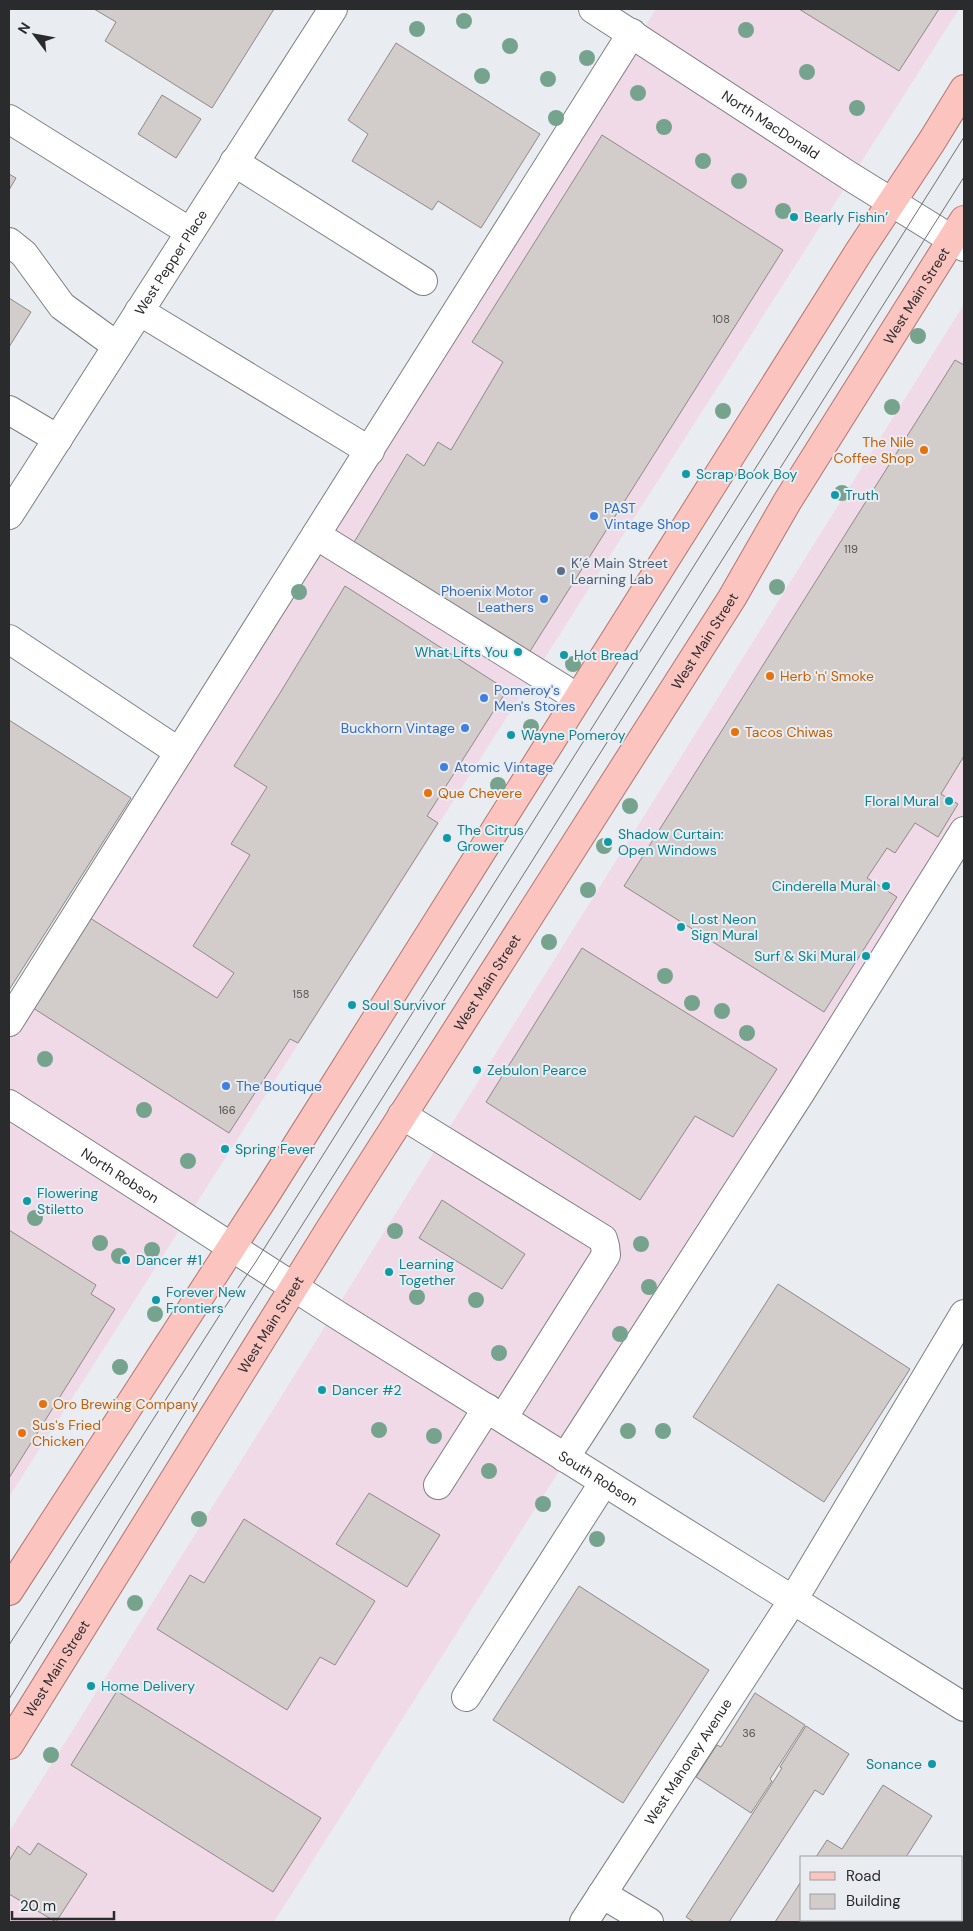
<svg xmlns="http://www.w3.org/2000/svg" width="973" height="1931" font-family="'DM Sans',sans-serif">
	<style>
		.commercial { fill: #f1dae7 }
		.building { fill: #d2cdcb; stroke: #8f8988 }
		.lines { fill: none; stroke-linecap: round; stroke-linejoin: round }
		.minor-casing { stroke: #7e8084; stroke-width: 30 }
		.major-casing { stroke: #b17570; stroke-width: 30 }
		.minor { stroke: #fff; stroke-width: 28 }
		.major { stroke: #fbc4bf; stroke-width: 28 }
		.tram { stroke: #6f7174; stroke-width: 1 }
		.tree { fill: #76a38e }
		.culture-dot { fill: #0f9aa8; stroke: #e9ecf0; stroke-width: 2 }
		.food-dot { fill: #e8710a; stroke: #e9ecf0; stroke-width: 2 }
		.shop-dot { fill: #3f7fe0; stroke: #e9ecf0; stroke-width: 2 }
		.service-dot { fill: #5c6f8a; stroke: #e9ecf0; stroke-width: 2 }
		.labels { text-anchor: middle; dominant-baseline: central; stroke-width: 4; stroke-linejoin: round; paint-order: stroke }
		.number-label { font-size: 11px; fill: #545454 }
		.street-label { font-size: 14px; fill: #2a2b2d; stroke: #e9ecf0 }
		.culture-label { font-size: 14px; fill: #0d838f; stroke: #e9ecf0; text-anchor: start }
		.food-label { font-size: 14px; fill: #c56008; stroke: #e9ecf0; text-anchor: start }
		.shop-label { font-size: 14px; fill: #366cbe; stroke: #e9ecf0; text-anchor: start }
		.service-label { font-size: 14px; fill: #4e5e75; stroke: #e9ecf0; text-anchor: start }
	</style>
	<rect width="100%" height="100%" fill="#e9ecf0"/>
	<g class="commercial">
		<path d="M 656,9 L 959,9 L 9,1497 L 9,1002 L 386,440 Z"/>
		<path d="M 964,304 L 964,830 L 274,1922 L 9,1922 L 9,1832 Z"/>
	</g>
	<g class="building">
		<path d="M 94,9 L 274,9 L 212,108 L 105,41 L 116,22 Z"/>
		<path d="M 799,9 L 939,9 L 899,71 Z"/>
		<path d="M 396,43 L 540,134 L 481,228 L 438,201 L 432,210 L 352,161 L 368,134 L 348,120 Z"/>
		<path d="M 162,95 L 201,119 L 176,158 L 138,134 Z"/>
		<path d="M 602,135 L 783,250 L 527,656 L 353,544 L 407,454 L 424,466 L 438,442 L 451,450 L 503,362 L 472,342 Z"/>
		<path d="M 9,174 L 16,178 L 9,190 Z"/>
		<path d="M 9,298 L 31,312 L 9,347 Z"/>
		<path d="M 955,360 L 964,365 L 964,756 L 941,794 L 958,804 L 938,837 L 915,823 L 895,853 L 887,848 L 867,878 L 897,897 L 824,1012 L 624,886 Z"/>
		<path d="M 345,586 L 507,690 L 427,816 L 438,823 L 298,1043 L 290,1039 L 229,1133 L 33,1008 L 90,918 L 217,998 L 234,973 L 193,946 L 250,855 L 231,844 L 267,787 L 234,766 L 280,693 Z"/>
		<path d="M 9,720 L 131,798 L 9,990 Z"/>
		<path d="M 582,948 L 777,1069 L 733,1137 L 695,1116 L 640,1200 L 486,1102 Z"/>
		<path d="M 442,1200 L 525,1254 L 502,1289 L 419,1238 Z"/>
		<path d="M 9,1230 L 96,1285 L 91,1294 L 115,1309 L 9,1478 Z"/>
		<path d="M 778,1284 L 910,1369 L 824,1502 L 693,1417 Z"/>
		<path d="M 369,1493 L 440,1535 L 407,1587 L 336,1544 Z"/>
		<path d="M 244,1519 L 375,1601 L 335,1665 L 320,1657 L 287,1710 L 157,1629 L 190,1575 L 204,1583 Z"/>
		<path d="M 579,1586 L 709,1670 L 623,1803 L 493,1720 Z"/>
		<path d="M 117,1691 L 321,1818 L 273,1892 L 71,1765 Z"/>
		<path d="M 755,1693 L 805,1725 L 770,1779 L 772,1781 L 751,1813 L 696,1777 L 717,1745 L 721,1747 Z"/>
		<path d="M 806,1726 L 849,1754 L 823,1795 L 815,1790 L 729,1922 L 694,1922 L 686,1917 L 782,1768 L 780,1767 Z"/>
		<path d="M 883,1785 L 932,1816 L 906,1857 L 816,1857 L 827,1840 L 842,1849 Z"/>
		<path d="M 38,1843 L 87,1874 L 56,1922 L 9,1894 L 9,1861 L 18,1846 L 30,1855 Z"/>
		<path d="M 802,1880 L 802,1920 L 923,1920 L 921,1922 L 775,1922 Z"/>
	</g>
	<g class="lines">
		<defs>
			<g id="minor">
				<path id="s1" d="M 593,9 L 851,177 L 964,247"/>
				<path d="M 9,119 L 190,232"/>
				<path d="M 234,162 L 423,281"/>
				<path d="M 9,242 L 24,254 L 62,306 L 117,346"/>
				<path d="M 139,311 L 370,451"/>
				<path d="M 9,410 L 58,439"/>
				<path id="s2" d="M 9,515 L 333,9"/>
				<path d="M 316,535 L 578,698"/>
				<path d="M 9,639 L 179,752"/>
				<path d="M 9,1022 L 632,33"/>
				<path id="s3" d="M 9,1104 L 339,1316 L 964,1707"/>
				<path d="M 402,1115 L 603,1239 L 605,1246 L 606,1255 L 503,1418"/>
				<path d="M 565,1458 L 801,1092 L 964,831"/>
				<path d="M 438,1485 L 487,1408"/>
				<path d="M 466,1697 L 604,1482"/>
				<path d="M 602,1894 L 649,1922"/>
				<path id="s4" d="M 584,1922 L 793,1600 L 964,1314"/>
			</g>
			<g id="major">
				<path d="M 9,1591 L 268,1191 L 860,250 L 932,141 L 964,89"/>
				<path id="s5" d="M 9,1745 L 330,1229 L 732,598 L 787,502 L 964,220"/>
			</g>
		</defs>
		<use href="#minor" class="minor-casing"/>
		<use href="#major" class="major-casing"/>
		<use href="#minor" class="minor"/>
		<use href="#major" class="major"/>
		<g class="tram">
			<path d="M 9,1645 L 221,1313 L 255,1263 L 964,137"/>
			<path d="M 9,1699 L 239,1325 L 964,177"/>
		</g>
	</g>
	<g class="tree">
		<circle cx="464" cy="21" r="8"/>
		<circle cx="417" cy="29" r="8"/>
		<circle cx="746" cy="30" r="8"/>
		<circle cx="510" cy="46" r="8"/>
		<circle cx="587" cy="58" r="8"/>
		<circle cx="807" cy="72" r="8"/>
		<circle cx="482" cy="76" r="8"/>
		<circle cx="548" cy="79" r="8"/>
		<circle cx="638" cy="93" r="8"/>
		<circle cx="857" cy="108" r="8"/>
		<circle cx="556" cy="118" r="8"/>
		<circle cx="664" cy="127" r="8"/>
		<circle cx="703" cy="161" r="8"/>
		<circle cx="739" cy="181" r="8"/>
		<circle cx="783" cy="211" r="8"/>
		<circle cx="918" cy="336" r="8"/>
		<circle cx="892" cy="407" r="8"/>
		<circle cx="723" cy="411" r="8"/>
		<circle cx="842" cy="493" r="8"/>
		<circle cx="777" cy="587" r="8"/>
		<circle cx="299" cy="592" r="8"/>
		<circle cx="573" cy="664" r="8"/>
		<circle cx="531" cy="727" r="8"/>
		<circle cx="498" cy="785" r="8"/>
		<circle cx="630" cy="806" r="8"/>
		<circle cx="604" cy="846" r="8"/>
		<circle cx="588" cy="890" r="8"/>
		<circle cx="549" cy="942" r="8"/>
		<circle cx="665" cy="976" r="8"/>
		<circle cx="692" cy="1003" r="8"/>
		<circle cx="722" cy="1011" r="8"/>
		<circle cx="747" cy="1033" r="8"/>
		<circle cx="45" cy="1059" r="8"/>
		<circle cx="144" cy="1110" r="8"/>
		<circle cx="188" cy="1161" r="8"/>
		<circle cx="35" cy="1218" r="8"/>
		<circle cx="395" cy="1231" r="8"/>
		<circle cx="100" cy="1243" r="8"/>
		<circle cx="641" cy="1244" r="8"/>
		<circle cx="152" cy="1250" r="8"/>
		<circle cx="119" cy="1256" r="8"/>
		<circle cx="649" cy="1287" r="8"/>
		<circle cx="417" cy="1297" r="8"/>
		<circle cx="476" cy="1300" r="8"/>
		<circle cx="155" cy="1314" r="8"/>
		<circle cx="620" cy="1334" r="8"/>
		<circle cx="499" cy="1353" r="8"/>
		<circle cx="120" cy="1367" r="8"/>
		<circle cx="379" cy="1430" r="8"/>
		<circle cx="628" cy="1431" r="8"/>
		<circle cx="663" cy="1431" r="8"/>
		<circle cx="434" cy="1436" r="8"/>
		<circle cx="489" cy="1471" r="8"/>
		<circle cx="543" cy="1504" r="8"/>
		<circle cx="199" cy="1519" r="8"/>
		<circle cx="597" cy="1539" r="8"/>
		<circle cx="135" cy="1603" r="8"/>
		<circle cx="51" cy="1755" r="8"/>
	</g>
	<g class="culture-dot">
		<circle cx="794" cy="217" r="5"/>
		<circle cx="686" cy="474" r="5"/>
		<circle cx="835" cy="495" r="5"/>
		<circle cx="518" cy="652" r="5"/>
		<circle cx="564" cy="655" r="5"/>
		<circle cx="511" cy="735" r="5"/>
		<circle cx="949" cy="801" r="5"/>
		<circle cx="447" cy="838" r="5"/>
		<circle cx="608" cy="842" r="5"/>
		<circle cx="886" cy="886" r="5"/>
		<circle cx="681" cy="927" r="5"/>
		<circle cx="866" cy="956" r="5"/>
		<circle cx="352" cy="1005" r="5"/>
		<circle cx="477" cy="1070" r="5"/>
		<circle cx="225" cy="1149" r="5"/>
		<circle cx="27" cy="1201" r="5"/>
		<circle cx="126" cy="1260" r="5"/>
		<circle cx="389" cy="1272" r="5"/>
		<circle cx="156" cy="1300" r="5"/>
		<circle cx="322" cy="1390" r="5"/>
		<circle cx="91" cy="1686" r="5"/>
		<circle cx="932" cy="1764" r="5"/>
	</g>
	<g class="food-dot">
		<circle cx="924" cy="450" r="5"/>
		<circle cx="770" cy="676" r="5"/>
		<circle cx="735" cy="732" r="5"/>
		<circle cx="428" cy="793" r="5"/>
		<circle cx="43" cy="1404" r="5"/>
		<circle cx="22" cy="1433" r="5"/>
	</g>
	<g class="shop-dot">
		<circle cx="594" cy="516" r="5"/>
		<circle cx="544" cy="599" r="5"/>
		<circle cx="484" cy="698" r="5"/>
		<circle cx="465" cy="728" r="5"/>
		<circle cx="444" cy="767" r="5"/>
		<circle cx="226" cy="1086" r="5"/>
	</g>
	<circle class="service-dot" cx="561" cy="571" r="5"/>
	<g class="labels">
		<g class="number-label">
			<text x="721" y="319">108</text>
			<text x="851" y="549">119</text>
			<text x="301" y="994">158</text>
			<text x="227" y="1110">166</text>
			<text x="749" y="1733">36</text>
		</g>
		<g class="street-label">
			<text stroke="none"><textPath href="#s1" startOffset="212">North MacDonald</textPath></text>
			<text stroke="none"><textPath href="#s2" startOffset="300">West Pepper Place</textPath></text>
			<text stroke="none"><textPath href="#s5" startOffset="1710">West Main Street</textPath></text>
			<text stroke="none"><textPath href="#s5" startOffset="1305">West Main Street</textPath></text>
			<text stroke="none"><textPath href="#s5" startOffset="900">West Main Street</textPath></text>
			<text stroke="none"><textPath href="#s3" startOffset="132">North Robson</textPath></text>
			<text stroke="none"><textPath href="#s5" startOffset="495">West Main Street</textPath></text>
			<text stroke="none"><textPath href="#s3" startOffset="698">South Robson</textPath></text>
			<text stroke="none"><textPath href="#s5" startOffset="90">West Main Street</textPath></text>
			<text stroke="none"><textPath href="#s4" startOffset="191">West Mahoney Avenue</textPath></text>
		</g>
		<g class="culture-label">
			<text x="804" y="217">Bearly Fishin’</text>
			<text x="696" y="474">Scrap Book Boy</text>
			<text x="845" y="495">Truth</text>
			<text x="508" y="652" text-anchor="end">What Lifts You</text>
			<text x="574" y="655">Hot Bread</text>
			<text x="521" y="735">Wayne Pomeroy</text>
			<text x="939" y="801" text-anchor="end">Floral Mural</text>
			<text x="457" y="830">The Citrus<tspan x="457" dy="16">Grower</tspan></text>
			<text x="618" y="834">Shadow Curtain:<tspan x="618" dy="16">Open Windows</tspan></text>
			<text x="876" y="886" text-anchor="end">Cinderella Mural</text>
			<text x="691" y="919">Lost Neon<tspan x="691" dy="16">Sign Mural</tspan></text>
			<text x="856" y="956" text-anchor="end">Surf &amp; Ski Mural</text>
			<text x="362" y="1005">Soul Survivor</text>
			<text x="487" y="1070">Zebulon Pearce</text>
			<text x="235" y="1149">Spring Fever</text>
			<text x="37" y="1193">Flowering<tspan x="37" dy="16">Stiletto</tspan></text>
			<text x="136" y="1260">Dancer #1</text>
			<text x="399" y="1264">Learning<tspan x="399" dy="16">Together</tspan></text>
			<text x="166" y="1292">Forever New<tspan x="166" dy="16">Frontiers</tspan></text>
			<text x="332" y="1390">Dancer #2</text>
			<text x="101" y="1686">Home Delivery</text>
			<text x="922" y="1764" text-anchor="end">Sonance</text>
		</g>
		<g class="food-label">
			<text x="914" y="442" text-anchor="end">The Nile<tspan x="914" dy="16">Coffee Shop</tspan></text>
			<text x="780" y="676">Herb 'n' Smoke</text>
			<text x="745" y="732">Tacos Chiwas</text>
			<text x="438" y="793">Que Chevere</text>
			<text x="53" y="1404">Oro Brewing Company</text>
			<text x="32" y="1425">Sus's Fried<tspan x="32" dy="16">Chicken</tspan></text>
		</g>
		<g class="shop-label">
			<text x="604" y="508">PAST<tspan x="604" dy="16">Vintage Shop</tspan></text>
			<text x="534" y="591" text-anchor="end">Phoenix Motor<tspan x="534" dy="16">Leathers</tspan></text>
			<text x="494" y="690">Pomeroy's<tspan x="494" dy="16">Men's Stores</tspan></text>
			<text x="455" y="728" text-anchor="end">Buckhorn Vintage</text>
			<text x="454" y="767">Atomic Vintage</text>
			<text x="236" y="1086">The Boutique</text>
		</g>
		<g class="service-label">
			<text x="571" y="563">K’é Main Street<tspan x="571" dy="16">Learning Lab</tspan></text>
		</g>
	</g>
	<rect width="973" height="1931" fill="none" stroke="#2a2b2d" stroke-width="20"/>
	<rect x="800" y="1856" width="162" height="65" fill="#e9ecf0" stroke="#9d9fa2"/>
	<rect x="810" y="1872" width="25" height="8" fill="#fbc4bf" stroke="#9d9fa2"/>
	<text x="846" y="1881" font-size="15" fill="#2a2b2d">Road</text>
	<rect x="810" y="1894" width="25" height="15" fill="#d2cdcb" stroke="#9d9fa2"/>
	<text x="846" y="1906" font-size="15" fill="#2a2b2d">Building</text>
	<g transform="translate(35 35) rotate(302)" stroke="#e9ecf0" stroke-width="4" paint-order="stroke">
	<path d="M0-4L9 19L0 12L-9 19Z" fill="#2a2b2d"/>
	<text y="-8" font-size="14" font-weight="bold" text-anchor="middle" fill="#2a2b2d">N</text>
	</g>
	<path d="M12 1911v8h102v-8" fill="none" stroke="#2a2b2d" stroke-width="2.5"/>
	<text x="20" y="1911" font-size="15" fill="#2a2b2d" stroke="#e9ecf0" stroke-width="4" paint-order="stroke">20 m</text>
</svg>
